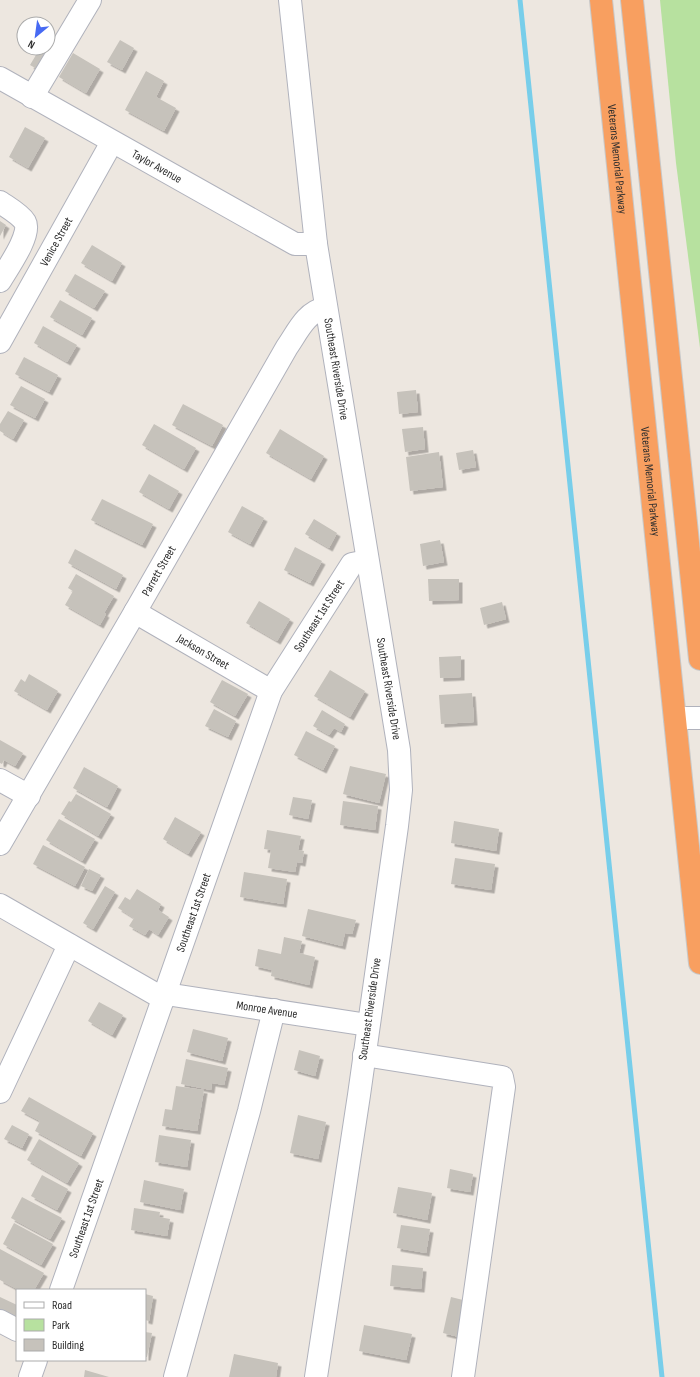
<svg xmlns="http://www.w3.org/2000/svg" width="700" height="1377" font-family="'Sofia Sans Condensed',sans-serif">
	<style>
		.green { fill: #b7e19f }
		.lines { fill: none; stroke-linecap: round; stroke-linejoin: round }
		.stream { stroke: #78ceea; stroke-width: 5 }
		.building { fill: #c6c2bb; filter: url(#shadow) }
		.minor-casing { stroke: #b0b2bc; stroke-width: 24 }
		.highway-casing { stroke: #c8c8c8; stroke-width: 24 }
		.minor { stroke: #fff; stroke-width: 22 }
		.highway { stroke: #f89f60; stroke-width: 22 }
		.labels { text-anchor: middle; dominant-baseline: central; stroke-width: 3; stroke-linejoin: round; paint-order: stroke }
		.street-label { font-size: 12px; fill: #2d2d2d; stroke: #fff }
	</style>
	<defs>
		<filter id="shadow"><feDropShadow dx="3.5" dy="3.5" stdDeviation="0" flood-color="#0004"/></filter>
	</defs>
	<rect width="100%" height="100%" fill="#ede7e0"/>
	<path class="green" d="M 660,0 L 700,0 L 700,348 L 676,163 Z"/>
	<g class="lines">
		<path class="stream" d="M 520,0 L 662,1377"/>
	</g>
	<g class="building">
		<path d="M 120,40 L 134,48 L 122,70 L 107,62 Z"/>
		<path d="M 39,50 L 52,58 L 44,73 L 30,65 Z"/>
		<path d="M 73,53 L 100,69 L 86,93 L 59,77 Z"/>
		<path d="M 146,71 L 164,81 L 156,97 L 176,108 L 164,131 L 125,110 Z"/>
		<path d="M 25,127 L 45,138 L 28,168 L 9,157 Z"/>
		<path d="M 0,221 L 6,225 L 0,236 Z"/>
		<path d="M 92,245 L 122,263 L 112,281 L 81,263 Z"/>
		<path d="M 75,274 L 105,291 L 94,308 L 65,291 Z"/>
		<path d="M 60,300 L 92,318 L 82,335 L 50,317 Z"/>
		<path d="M 43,326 L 77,345 L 67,362 L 34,343 Z"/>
		<path d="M 24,357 L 58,375 L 49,392 L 15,374 Z"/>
		<path d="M 21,386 L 45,399 L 35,418 L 10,405 Z"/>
		<path d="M 416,390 L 418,412 L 399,414 L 397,392 Z"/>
		<path d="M 183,404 L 223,425 L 212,446 L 172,425 Z"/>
		<path d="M 8,411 L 24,420 L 13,439 L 0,431 L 0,424 Z"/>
		<path d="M 154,424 L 196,448 L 184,469 L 142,445 Z"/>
		<path d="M 423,427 L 425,449 L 405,452 L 402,429 Z"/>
		<path d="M 280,429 L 324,456 L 311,479 L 266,453 Z"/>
		<path d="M 473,450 L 476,467 L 459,470 L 456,453 Z"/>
		<path d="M 439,452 L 443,487 L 410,491 L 406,457 Z"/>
		<path d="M 149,474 L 179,491 L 169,509 L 139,492 Z"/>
		<path d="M 102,499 L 153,524 L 142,545 L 91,520 Z"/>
		<path d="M 242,506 L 264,518 L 250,544 L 228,532 Z"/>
		<path d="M 314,519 L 337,533 L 329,548 L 305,534 Z"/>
		<path d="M 440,540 L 444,562 L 423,566 L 420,544 Z"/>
		<path d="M 295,547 L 322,561 L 310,583 L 284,570 Z"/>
		<path d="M 75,549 L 123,575 L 116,589 L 68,563 Z"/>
		<path d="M 76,574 L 114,596 L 104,613 L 106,614 L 100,625 L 65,605 L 73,591 L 68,588 Z"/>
		<path d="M 428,579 L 459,579 L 459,600 L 429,601 Z"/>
		<path d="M 259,601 L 290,619 L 277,641 L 246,623 Z"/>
		<path d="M 502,602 L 506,619 L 484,625 L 480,608 Z"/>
		<path d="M 461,656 L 461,677 L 440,678 L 439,657 Z"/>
		<path d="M 330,670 L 365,691 L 350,717 L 314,696 Z"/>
		<path d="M 29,674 L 58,691 L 47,710 L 14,691 L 21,679 L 25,682 Z"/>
		<path d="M 222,680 L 248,694 L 235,716 L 210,702 Z"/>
		<path d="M 472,693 L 474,722 L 441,724 L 439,695 Z"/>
		<path d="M 214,709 L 236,721 L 228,737 L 205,726 Z"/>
		<path d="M 322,710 L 345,724 L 341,732 L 334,728 L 329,735 L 313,726 Z"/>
		<path d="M 306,731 L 335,746 L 323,770 L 294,755 Z"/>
		<path d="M 0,740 L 23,753 L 15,766 L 4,760 L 2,764 L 0,763 Z"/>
		<path d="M 350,766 L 386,774 L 379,803 L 343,794 Z"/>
		<path d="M 84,767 L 118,786 L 107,807 L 73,788 Z"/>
		<path d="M 76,794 L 111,814 L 98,836 L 61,814 L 69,801 L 71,802 Z"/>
		<path d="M 293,797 L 312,800 L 308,819 L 289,815 Z"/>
		<path d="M 343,801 L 378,806 L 375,830 L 340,825 Z"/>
		<path d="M 175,817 L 201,832 L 188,854 L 163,839 Z"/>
		<path d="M 59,819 L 95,839 L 82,861 L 46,840 Z"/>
		<path d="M 454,821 L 499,829 L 496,851 L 451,843 Z"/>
		<path d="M 267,830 L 301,836 L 298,850 L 304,851 L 302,863 L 297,862 L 295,872 L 268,868 L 271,850 L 264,849 Z"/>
		<path d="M 43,845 L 85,867 L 75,886 L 33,864 Z"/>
		<path d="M 455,858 L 495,864 L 491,890 L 451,884 Z"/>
		<path d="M 89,869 L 101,875 L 92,891 L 81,886 Z"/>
		<path d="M 244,872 L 287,879 L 283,904 L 240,897 Z"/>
		<path d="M 105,886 L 115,892 L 93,929 L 83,923 Z"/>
		<path d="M 137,889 L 161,904 L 158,910 L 169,917 L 158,935 L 149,929 L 145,935 L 129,926 L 134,918 L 118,908 L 125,897 L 130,900 Z"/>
		<path d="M 308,909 L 356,920 L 352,934 L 345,933 L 342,946 L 302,936 Z"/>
		<path d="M 284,937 L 302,941 L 299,953 L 315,957 L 309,985 L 271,976 L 272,970 L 255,966 L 258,949 L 281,954 Z"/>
		<path d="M 99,1002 L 123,1015 L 112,1035 L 88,1021 Z"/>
		<path d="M 193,1029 L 228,1038 L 222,1061 L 187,1052 Z"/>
		<path d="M 299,1050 L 320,1056 L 315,1076 L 294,1070 Z"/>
		<path d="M 186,1059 L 228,1068 L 224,1085 L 212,1083 L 211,1090 L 181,1084 Z"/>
		<path d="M 176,1086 L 204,1090 L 197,1131 L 162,1126 L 165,1109 L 172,1110 Z"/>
		<path d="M 29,1097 L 93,1133 L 81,1156 L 35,1131 L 40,1121 L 21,1111 Z"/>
		<path d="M 298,1115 L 326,1122 L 318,1159 L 290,1153 Z"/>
		<path d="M 12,1125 L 29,1134 L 22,1148 L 4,1139 Z"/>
		<path d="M 159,1135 L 191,1140 L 187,1167 L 155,1162 Z"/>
		<path d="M 39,1139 L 79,1163 L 67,1183 L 27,1160 Z"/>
		<path d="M 450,1169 L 473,1174 L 470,1192 L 447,1188 Z"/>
		<path d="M 42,1175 L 68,1189 L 57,1210 L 31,1196 Z"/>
		<path d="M 144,1180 L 184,1189 L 180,1210 L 140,1202 Z"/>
		<path d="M 398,1187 L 432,1193 L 427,1220 L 393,1213 Z"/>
		<path d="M 22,1197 L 62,1218 L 50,1239 L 11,1218 Z"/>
		<path d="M 134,1208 L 160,1212 L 159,1217 L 170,1219 L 167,1236 L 131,1230 Z"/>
		<path d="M 14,1223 L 53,1244 L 41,1265 L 3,1244 Z"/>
		<path d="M 401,1225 L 430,1229 L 426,1253 L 397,1248 Z"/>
		<path d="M 0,1249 L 44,1273 L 34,1290 L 19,1290 L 0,1280 Z"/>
		<path d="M 392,1265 L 423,1268 L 421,1289 L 390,1286 Z"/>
		<path d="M 145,1294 L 153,1296 L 149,1321 L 145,1320 Z"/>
		<path d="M 0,1297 L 17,1305 L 17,1327 L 0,1318 Z"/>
		<path d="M 451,1297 L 471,1302 L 463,1338 L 443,1333 Z"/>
		<path d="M 364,1325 L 412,1334 L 406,1360 L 359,1351 Z"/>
		<path d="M 145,1332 L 152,1333 L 147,1357 L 145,1357 Z"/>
		<path d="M 234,1354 L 278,1363 L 276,1377 L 229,1377 Z"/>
		<path d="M 85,1370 L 109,1377 L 84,1377 Z"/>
	</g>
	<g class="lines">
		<defs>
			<g id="minor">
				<path id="s1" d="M 290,0 L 316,244 L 399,750 L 401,790 L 397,826 L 359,1095 L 316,1377"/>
				<path id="s2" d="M 0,78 L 295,244 L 316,244"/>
				<path d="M 32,97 L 90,0"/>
				<path d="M 0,202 C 7,207 20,214 25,222 C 32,234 7,269 0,281"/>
				<path id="s3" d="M 0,342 L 112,142"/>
				<path id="s4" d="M 135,612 L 271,691"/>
				<path d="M 675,718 L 700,718"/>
				<path d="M 0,780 L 29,796"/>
				<path id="s5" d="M 0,844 L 135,612 L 287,347 C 298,331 306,312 325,308"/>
				<path d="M 0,905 L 164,999"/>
				<path id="s6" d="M 166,994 L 368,1025"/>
				<path d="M 364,1055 L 502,1077 L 504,1087 L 463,1377"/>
				<path d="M 0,1092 L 69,945"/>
				<path id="s7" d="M 61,1290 L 271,691 L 352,564 L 367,561"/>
				<path d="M 0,1321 L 17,1330"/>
				<path d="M 30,1377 L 36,1360"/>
				<path d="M 175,1377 L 249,1111 L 274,1010"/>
			</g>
			<g id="highway">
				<path id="s8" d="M 601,0 L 700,963"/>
				<path d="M 632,0 L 700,659"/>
			</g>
		</defs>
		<use href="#minor" class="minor-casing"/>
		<use href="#highway" class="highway-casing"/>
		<use href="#minor" class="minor"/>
		<use href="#highway" class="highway"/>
	</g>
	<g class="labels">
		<g class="street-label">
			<text stroke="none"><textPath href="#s8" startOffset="160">Veterans Memorial Parkway</textPath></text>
			<text stroke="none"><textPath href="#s2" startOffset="180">Taylor Avenue</textPath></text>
			<text stroke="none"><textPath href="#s3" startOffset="115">Venice Street</textPath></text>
			<text stroke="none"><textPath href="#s1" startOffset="372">Southeast Riverside Drive</textPath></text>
			<text stroke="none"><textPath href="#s8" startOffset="484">Veterans Memorial Parkway</textPath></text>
			<text stroke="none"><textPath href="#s5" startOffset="316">Parrett Street</textPath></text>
			<text stroke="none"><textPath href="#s7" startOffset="724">Southeast 1st Street</textPath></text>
			<text stroke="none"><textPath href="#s4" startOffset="79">Jackson Street</textPath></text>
			<text stroke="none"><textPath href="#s1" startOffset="696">Southeast Riverside Drive</textPath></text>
			<text stroke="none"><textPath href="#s7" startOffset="400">Southeast 1st Street</textPath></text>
			<text stroke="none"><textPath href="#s6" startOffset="102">Monroe Avenue</textPath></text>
			<text transform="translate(370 1009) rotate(-82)">Southeast Riverside Drive</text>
			<text stroke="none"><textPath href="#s7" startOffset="76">Southeast 1st Street</textPath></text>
		</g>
	</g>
	<rect x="16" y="1289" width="130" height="72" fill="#ffffff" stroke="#ababab"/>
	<rect x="24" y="1302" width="20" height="6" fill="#ffffff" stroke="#ababab"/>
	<text x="52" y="1309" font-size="12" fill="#2d2d2d">Road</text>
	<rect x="24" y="1319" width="20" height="12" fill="#b7e19f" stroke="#ababab"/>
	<text x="52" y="1329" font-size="12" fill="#2d2d2d">Park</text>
	<rect x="24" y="1339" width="20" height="12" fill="#c6c2bb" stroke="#ababab"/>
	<text x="52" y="1349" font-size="12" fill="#2d2d2d">Building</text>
	<g transform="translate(36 36) rotate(209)"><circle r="19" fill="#ffffff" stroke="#ababab"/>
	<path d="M0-3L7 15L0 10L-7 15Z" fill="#476af3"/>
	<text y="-6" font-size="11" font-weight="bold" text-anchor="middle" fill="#2d2d2d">N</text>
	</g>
</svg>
